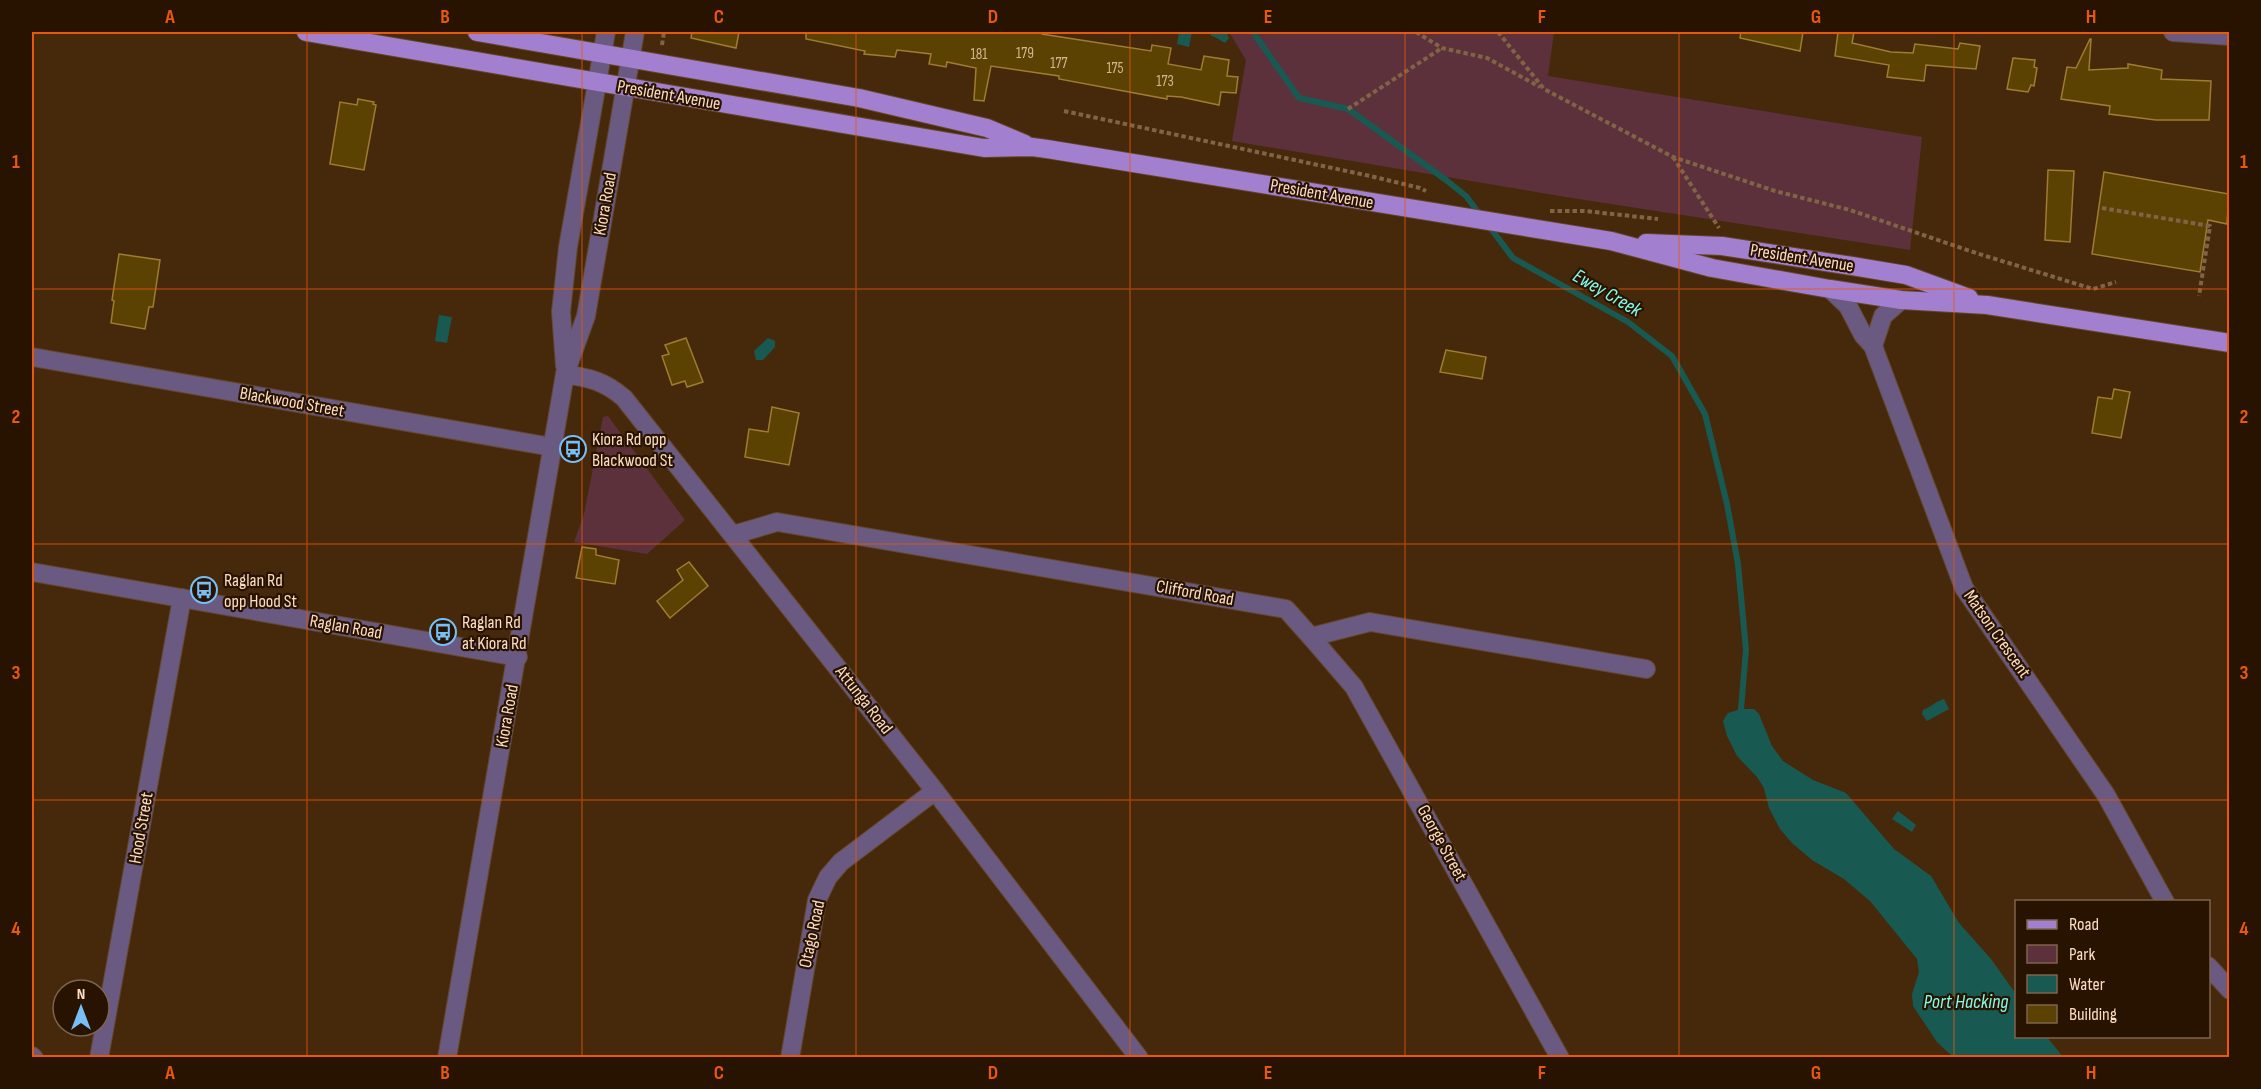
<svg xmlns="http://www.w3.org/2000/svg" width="2261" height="1089" font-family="'Sofia Sans Condensed',sans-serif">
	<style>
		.green { fill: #5c313c }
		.water { fill: #185a52 }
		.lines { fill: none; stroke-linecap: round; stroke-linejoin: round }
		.stream { stroke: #185a52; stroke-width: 6 }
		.building { fill: #5b4203; stroke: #9e7c33; stroke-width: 1.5 }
		.minor-casing { stroke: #634628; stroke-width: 20 }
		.major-casing { stroke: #634628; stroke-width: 20 }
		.path { stroke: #816346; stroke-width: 4; stroke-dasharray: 4.5 3; stroke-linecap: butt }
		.minor { stroke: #6a5980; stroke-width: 18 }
		.major { stroke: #a27fcf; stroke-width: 18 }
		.grid { fill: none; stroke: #e8590c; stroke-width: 1.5; stroke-opacity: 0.55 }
		.labels { text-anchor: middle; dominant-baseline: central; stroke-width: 4.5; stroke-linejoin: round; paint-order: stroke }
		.number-label { font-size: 15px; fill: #d4b692 }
		.street-label { font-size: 18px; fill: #fcddc2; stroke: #281300 }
		.poi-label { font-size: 18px; fill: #fcddc2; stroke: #281300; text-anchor: start }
		.water-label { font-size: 20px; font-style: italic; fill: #83fbea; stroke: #281300 }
		.neatline { fill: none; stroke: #e8590c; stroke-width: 2 }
		.grid-label { font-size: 20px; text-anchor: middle; font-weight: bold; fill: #e8590c }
	</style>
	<rect width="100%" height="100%" fill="#46290b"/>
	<g class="green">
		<path d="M 1229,32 L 1554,32 L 1548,76 L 1922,137 L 1910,250 L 1572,198 L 1232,141 L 1246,60 Z"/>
		<path d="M 608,416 L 685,520 L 647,554 L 574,542 L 584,514 L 603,417 Z"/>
	</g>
	<g class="water">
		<path d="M 1179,32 L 1192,32 L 1189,47 L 1177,44 Z"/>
		<path d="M 1210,32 L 1226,32 L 1229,38 L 1225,43 L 1213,36 L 1211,36 Z"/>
		<path d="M 439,315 L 452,317 L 447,343 L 435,341 Z"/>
		<path d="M 768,338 L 775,341 L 775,347 L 763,360 L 756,360 L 754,351 Z"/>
		<path d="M 1944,699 L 1949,709 L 1927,721 L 1922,714 L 1923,710 C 1931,707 1936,701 1944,699 Z"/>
		<path d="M 1741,709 L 1754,709 L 1759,714 L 1772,746 L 1783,761 L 1813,780 L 1846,793 L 1894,849 L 1931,876 L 1959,923 L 1991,959 L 2016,994 L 2016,1036 L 2047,1037 L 2063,1057 L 1953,1057 L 1937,1042 L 1913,1006 L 1912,994 L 1919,972 L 1917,959 L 1870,901 L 1844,879 L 1812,860 L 1792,843 L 1780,829 L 1769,808 L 1764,788 L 1757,777 L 1737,756 L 1727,736 L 1723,721 L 1728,713 Z"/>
		<path d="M 1898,811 L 1916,825 L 1912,832 L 1892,819 Z"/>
	</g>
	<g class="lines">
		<g class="stream">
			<path d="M 1253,32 L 1299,98 L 1348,109 L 1446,180 L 1466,196 L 1481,216"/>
			<path d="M 1489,226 L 1513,258 L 1628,322 L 1672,356 L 1705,414 L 1727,504 L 1738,564 L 1746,650 L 1741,709"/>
		</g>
	</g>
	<g class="building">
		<path d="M 692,32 L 739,32 L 736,48 L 691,38 Z"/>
		<path d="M 806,32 L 1042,32 L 1042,34 L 1151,51 L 1152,45 L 1171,48 L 1168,64 L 1201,70 L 1204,56 L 1229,60 L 1227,76 L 1238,77 L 1236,93 L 1221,92 L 1219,105 L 1181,97 L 1167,96 L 1167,99 L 1059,79 L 1059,76 L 991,66 L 984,101 L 974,100 L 976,68 L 947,62 L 946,67 L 929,64 L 931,54 L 897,50 L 895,57 L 864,54 L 865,51 L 806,39 Z"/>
		<path d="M 1741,32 L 1803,32 L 1800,51 L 1740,38 Z"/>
		<path d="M 1838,32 L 1854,32 L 1852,43 L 1891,52 L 1913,53 L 1915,44 L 1958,49 L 1960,43 L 1980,46 L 1976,69 L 1926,65 L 1924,81 L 1887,77 L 1889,65 L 1835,56 Z"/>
		<path d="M 2090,39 L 2091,39 L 2089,70 L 2128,68 L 2128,64 L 2162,70 L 2161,79 L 2211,81 L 2209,120 L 2156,120 L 2109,114 L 2110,106 L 2061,99 L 2067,67 L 2076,68 Z"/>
		<path d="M 2013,58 L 2035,60 L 2034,67 L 2037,68 L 2034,86 L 2031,85 L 2028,92 L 2007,89 Z"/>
		<path d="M 358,99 L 374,102 L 373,104 L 376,105 L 364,170 L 330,164 L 340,102 L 357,105 Z"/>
		<path d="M 2048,170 L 2074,171 L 2070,242 L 2045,240 Z"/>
		<path d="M 2104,172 L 2229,194 L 2227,224 L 2208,220 L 2200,272 L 2092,254 Z"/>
		<path d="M 119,254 L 160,260 L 153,307 L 149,307 L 145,329 L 111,323 L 114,301 L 112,300 Z"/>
		<path d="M 686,338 L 703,382 L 687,387 L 685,381 L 672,385 L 662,356 L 669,354 L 665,345 Z"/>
		<path d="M 1446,350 L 1486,357 L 1482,379 L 1440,372 Z"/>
		<path d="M 2114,389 L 2130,392 L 2121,438 L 2092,433 L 2098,397 L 2112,399 Z"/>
		<path d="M 772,407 L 799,413 L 789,465 L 745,457 L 749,429 L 768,432 Z"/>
		<path d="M 582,547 L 596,549 L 596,555 L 619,560 L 615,584 L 576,578 Z"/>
		<path d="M 689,562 L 708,586 L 670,618 L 657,601 L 683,580 L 677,570 Z"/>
	</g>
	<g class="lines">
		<defs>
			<g id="minor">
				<path d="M 2173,32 L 2230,36"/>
				<path d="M 1830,289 L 1848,306 L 1863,335 L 1873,346 L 1964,588 L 2106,795 L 2165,902"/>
				<path d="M 1873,346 L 1883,316 L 1901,300"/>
				<path d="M 32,357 L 552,447"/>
				<path d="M 565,366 L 561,312 L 568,247 L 606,32"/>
				<path d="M 565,374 C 590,378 604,381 624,398 L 935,791 L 1139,1058"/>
				<path d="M 733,535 L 777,522 L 1286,609 L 1311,637 L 1370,622 L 1646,669"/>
				<path d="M 32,572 L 518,657"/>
				<path d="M 1311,637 L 1354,687 L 1560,1058"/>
				<path d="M 2208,966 L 2230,990"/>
				<path d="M 32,1056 L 34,1058"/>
				<path d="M 99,1058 L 182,598"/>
				<path d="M 447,1058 L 565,374 L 586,316 L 635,32"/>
				<path d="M 790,1058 L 817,900 L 828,877 L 841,862 L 935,791"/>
			</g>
			<g id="major">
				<path d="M 306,32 L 984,148 L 1032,147 L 1047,149 L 1611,241 L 1712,268 L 1830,289 L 1901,300 L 1987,305 L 2230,343"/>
				<path d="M 477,32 L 859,98 L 987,128 L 1025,144"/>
				<path d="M 1646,243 L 1722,246 L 1852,266 L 1906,275 L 1969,298"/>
			</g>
		</defs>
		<use href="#minor" class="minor-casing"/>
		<use href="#major" class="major-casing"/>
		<g class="path">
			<path d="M 1416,32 L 1442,48 L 1487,58 L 1540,87"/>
			<path d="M 1498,32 L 1544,89 L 1673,157 L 1775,191 L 1850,210 L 1976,253 L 2093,289 L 2116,282"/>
			<path d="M 662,45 L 664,32"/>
			<path d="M 1348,109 L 1442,48"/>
			<path d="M 1064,111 L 1370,176 L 1420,188 L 1426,191"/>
			<path d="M 1673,157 L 1719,228"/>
			<path d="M 2102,208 L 2210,226 L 2199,296"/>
			<path d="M 1550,211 L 1585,211 L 1658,219"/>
		</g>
		<use href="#minor" class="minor"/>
		<use href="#major" class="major"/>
	</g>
	<path class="grid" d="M 307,32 L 307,1058M 582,32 L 582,1058M 856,32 L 856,1058M 1130,32 L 1130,1058M 1405,32 L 1405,1058M 1679,32 L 1679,1058M 1954,32 L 1954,1058M 32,289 L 2230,289M 32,544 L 2230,544M 32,800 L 2230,800"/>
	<defs>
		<symbol id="bus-ring" viewBox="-11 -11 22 22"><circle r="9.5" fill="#281300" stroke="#78bff7" stroke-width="1.5"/><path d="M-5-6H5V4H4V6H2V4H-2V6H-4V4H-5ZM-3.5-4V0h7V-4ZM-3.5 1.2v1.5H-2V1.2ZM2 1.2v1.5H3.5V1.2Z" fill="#78bff7"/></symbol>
	</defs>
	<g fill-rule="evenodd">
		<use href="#bus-ring" x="558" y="434" width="30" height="30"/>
		<use href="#bus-ring" x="189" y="575" width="30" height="30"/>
		<use href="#bus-ring" x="428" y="617" width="30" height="30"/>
	</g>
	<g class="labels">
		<g class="number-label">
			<text x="1025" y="53">179</text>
			<text x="979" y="54">181</text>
			<text x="1059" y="63">177</text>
			<text x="1115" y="68">175</text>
			<text x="1165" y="81">173</text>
		</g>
		<g class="street-label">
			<text transform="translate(669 95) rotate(10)">President Avenue</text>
			<text transform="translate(1322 194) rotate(10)">President Avenue</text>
			<text transform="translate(605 204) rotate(-80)">Kiora Road</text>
			<text transform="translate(1802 258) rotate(9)">President Avenue</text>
			<text transform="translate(292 402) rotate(10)">Blackwood Street</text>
			<text transform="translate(1195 593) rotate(10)">Clifford Road</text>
			<text transform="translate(346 627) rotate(10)">Raglan Road</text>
			<text transform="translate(1997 634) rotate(55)">Matson Crescent</text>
			<text transform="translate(864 700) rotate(52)">Attunga Road</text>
			<text transform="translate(507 716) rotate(-80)">Kiora Road</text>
			<text transform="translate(141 828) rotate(-80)">Hood Street</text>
			<text transform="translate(1442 843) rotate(61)">George Street</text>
			<text transform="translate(812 934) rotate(-78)">Otago Road</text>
		</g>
		<g class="poi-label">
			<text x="592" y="439">Kiora Rd opp<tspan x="592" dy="21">Blackwood St</tspan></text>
			<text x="224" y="580">Raglan Rd<tspan x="224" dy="21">opp Hood St</tspan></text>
			<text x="462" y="622">Raglan Rd<tspan x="462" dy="21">at Kiora Rd</tspan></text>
		</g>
		<g class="water-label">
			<text transform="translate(1607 293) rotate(30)">Ewey Creek</text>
			<text x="1966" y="1002">Port Hacking</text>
		</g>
	</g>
	<rect width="2261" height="1089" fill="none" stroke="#281300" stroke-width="66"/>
	<rect x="2015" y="900" width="195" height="138" fill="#281300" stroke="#7d644e" stroke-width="1.5"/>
	<rect x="2027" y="920" width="30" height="9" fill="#a27fcf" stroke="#7d644e" stroke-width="1.5"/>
	<text x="2069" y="930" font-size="18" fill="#fcddc2">Road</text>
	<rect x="2027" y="945" width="30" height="18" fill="#5c313c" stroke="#7d644e" stroke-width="1.5"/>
	<text x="2069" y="960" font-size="18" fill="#fcddc2">Park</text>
	<rect x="2027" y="975" width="30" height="18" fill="#185a52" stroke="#7d644e" stroke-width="1.5"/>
	<text x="2069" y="990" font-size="18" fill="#fcddc2">Water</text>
	<rect x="2027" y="1005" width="30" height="18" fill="#5b4203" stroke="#7d644e" stroke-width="1.5"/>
	<text x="2069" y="1020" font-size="18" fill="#fcddc2">Building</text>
	<g transform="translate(81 1008)"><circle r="28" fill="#281300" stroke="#7d644e" stroke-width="1.5"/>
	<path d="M0-4.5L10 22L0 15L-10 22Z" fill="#78bff7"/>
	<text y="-9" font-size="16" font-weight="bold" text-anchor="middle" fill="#fcddc2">N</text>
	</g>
	<rect x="33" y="33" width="2195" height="1023" class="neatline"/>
	<g class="grid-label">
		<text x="170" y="23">A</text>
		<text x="445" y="23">B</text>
		<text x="719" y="23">C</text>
		<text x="993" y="23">D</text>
		<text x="1268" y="23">E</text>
		<text x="1542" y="23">F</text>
		<text x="1816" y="23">G</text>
		<text x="2091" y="23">H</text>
		<text x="16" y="168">1</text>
		<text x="2244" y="168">1</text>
		<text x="16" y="423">2</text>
		<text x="2244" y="423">2</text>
		<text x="16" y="679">3</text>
		<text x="2244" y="679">3</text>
		<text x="16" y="935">4</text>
		<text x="2244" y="935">4</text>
		<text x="170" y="1079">A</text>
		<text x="445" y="1079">B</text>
		<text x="719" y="1079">C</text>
		<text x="993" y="1079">D</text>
		<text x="1268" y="1079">E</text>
		<text x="1542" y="1079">F</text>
		<text x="1816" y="1079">G</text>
		<text x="2091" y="1079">H</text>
	</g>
</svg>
